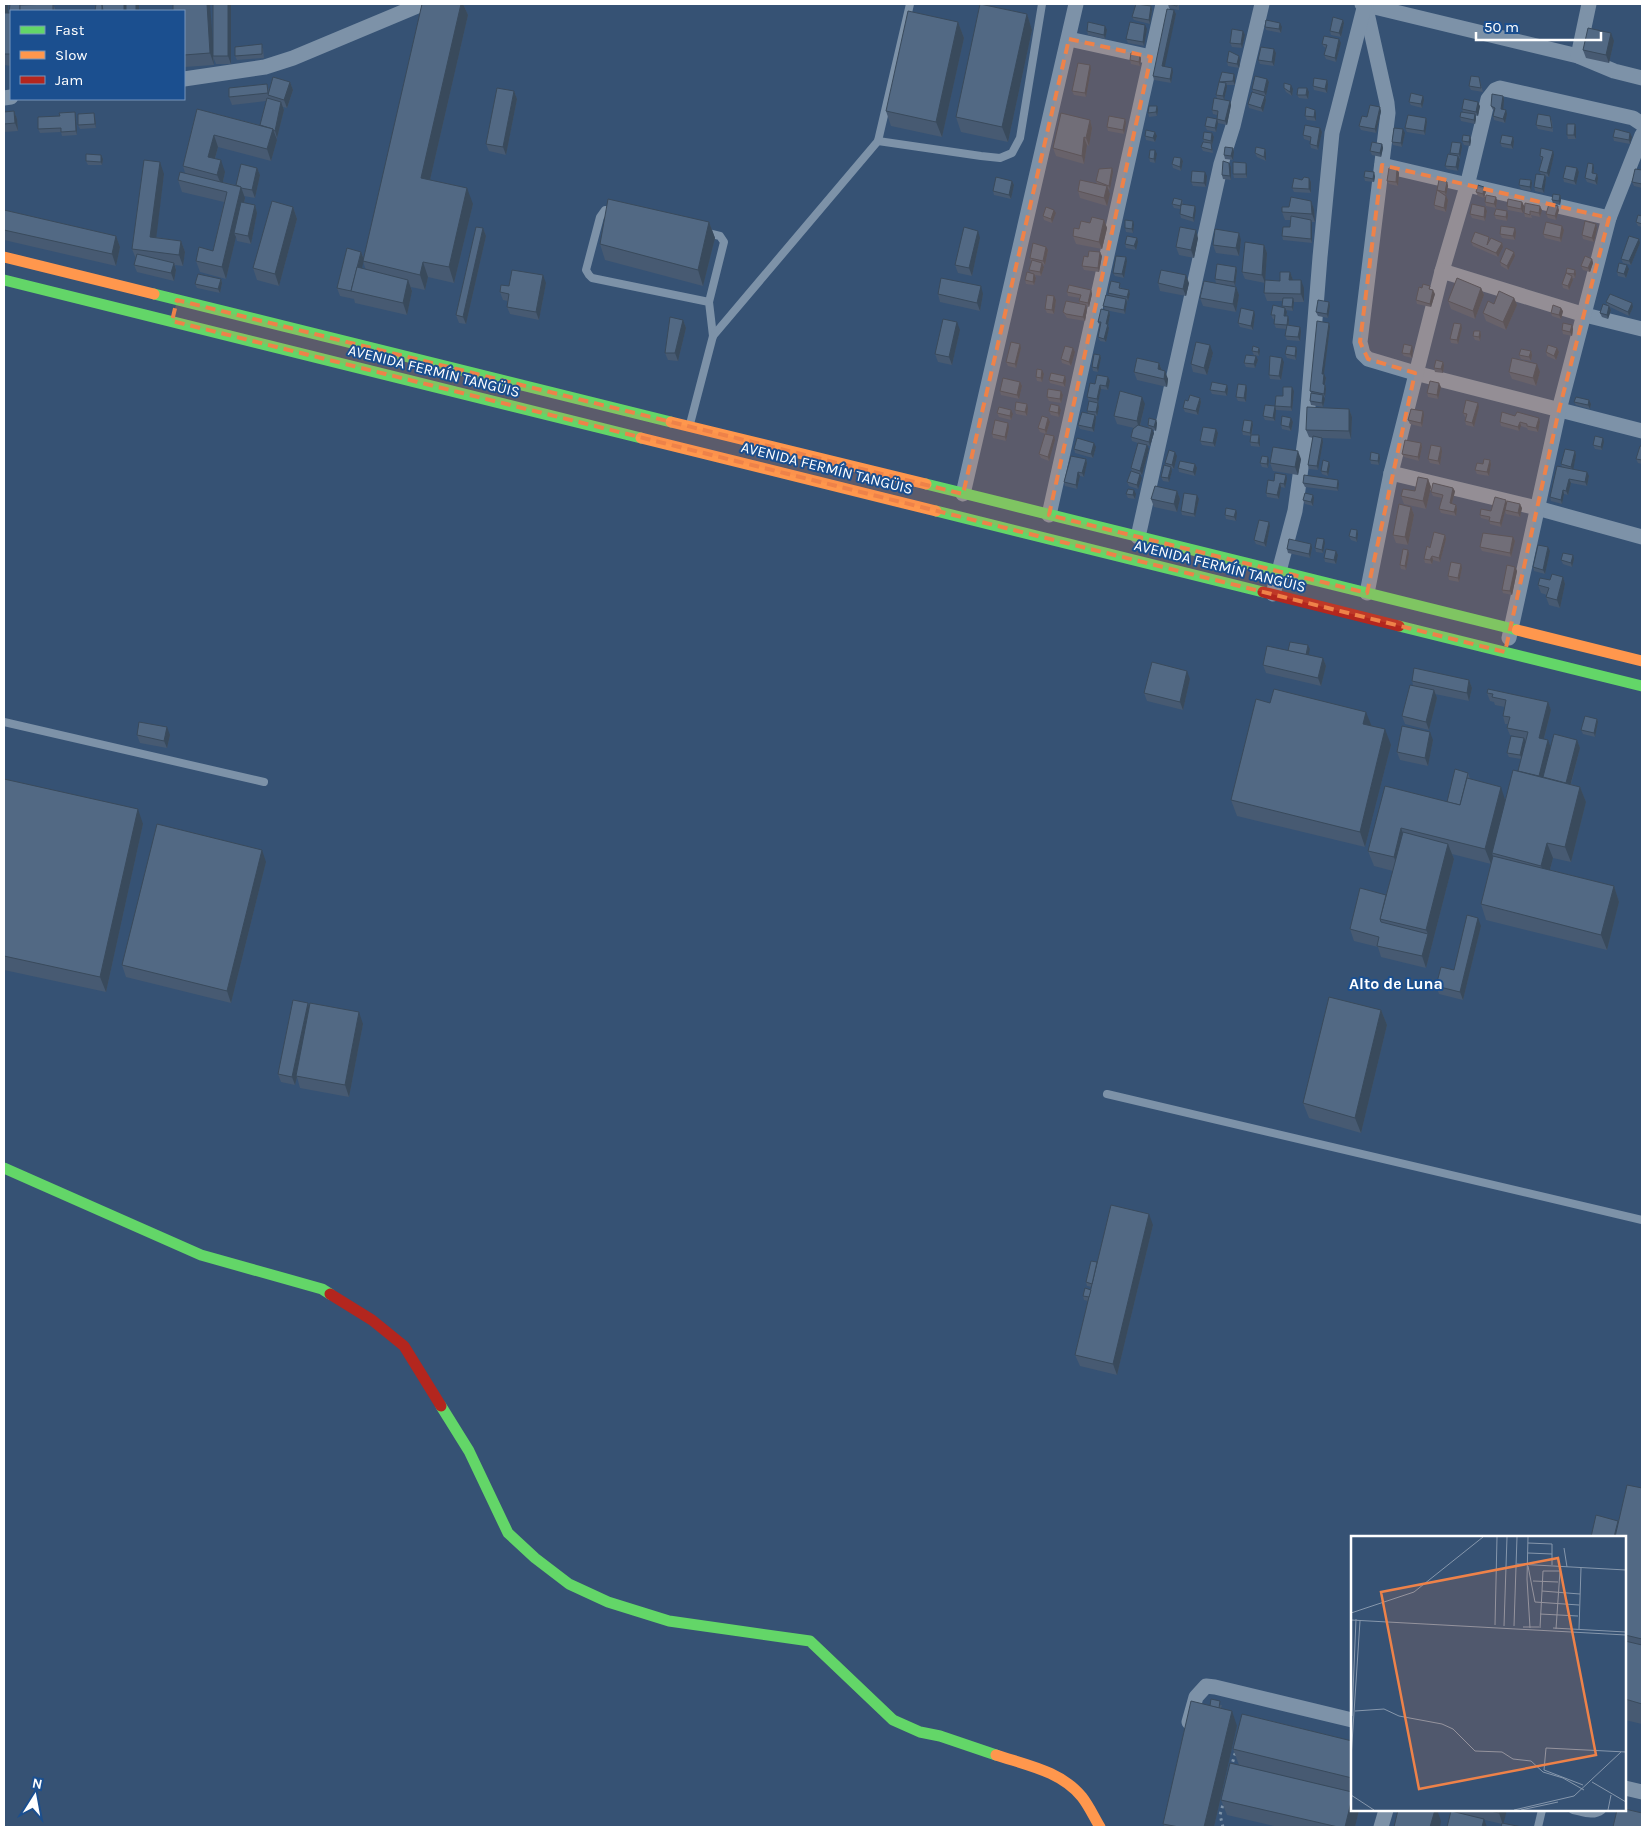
<svg xmlns="http://www.w3.org/2000/svg" width="1646" height="1831" font-family="Karla,sans-serif">
	<style>
		.lines { fill: none; stroke-linecap: round; stroke-linejoin: round }
		.path { stroke: #7d92a8; stroke-width: 3; stroke-dasharray: 2.5 4; stroke-linecap: butt }
		.lane { stroke: #7d92a8; stroke-width: 8 }
		.street { stroke: #7d92a8; stroke-width: 15 }
		.fast { stroke: #63d668; stroke-width: 11 }
		.slow { stroke: #ff974d; stroke-width: 11 }
		.jam { stroke: #b3261e; stroke-width: 11 }
		.wall { fill: #475a72; fill-rule: evenodd }
		.shaded-wall { fill: #394a5c }
		.building { fill: #526984; stroke: #394a5c }
		.marked { fill: #ee8249; fill-opacity: 0.2; stroke: #ee8249; stroke-width: 4; stroke-dasharray: 10 6; stroke-linejoin: round }
		.labels { text-anchor: middle; dominant-baseline: central; stroke-width: 4; stroke-linejoin: round; paint-order: stroke }
		.street-label { font-size: 15px; fill: #fff; stroke: #1b4f8f }
		.neighbourhood-label { font-size: 16px; font-weight: bold; fill: #fff; stroke: #1b4f8f }
		.inset-road { fill: none; stroke: #8697ac; stroke-width: 1 }
		.view { fill: #ee8249; fill-opacity: 0.15; stroke: #ee8249; stroke-width: 2.5 }
		.inset-edge { fill: none; stroke: #fff; stroke-width: 2.5 }
	</style>
	<rect width="100%" height="100%" fill="#365274"/>
	<g class="lines">
		<g class="path">
			<path d="M 1231,1768 L 1236,1750"/>
			<path d="M 1223,1827 L 1220,1815 L 1224,1801"/>
		</g>
		<g class="lane">
			<path d="M 878,141 L 981,156 L 1000,158 L 1012,153 L 1020,138 L 1042,4"/>
			<path d="M 615,211 L 605,210 L 600,217 L 586,270 L 589,275 L 592,278 L 709,302 L 713,336"/>
			<path d="M 704,232 L 720,236 L 724,242 L 709,302"/>
			<path d="M 690,424 L 713,336 L 878,141 L 910,4"/>
			<path d="M 4,722 L 264,782"/>
			<path d="M 1107,1094 L 1642,1220"/>
			<path d="M 1573,1810 C 1583,1812 1593,1817 1602,1810"/>
			<path d="M 1538,1827 L 1542,1810"/>
		</g>
		<g class="street">
			<path d="M 1362,4 L 1578,56 L 1614,71 L 1642,78"/>
			<path d="M 1365,4 L 1387,103 L 1388,113 L 1360,342 L 1363,354 L 1368,359 L 1415,373 L 1642,431"/>
			<path d="M 1069,39 L 1151,57"/>
			<path d="M 1578,56 L 1589,4"/>
			<path d="M 184,79 L 265,67 L 293,58 L 422,4"/>
			<path d="M 4,98 L 11,97"/>
			<path d="M 1382,165 L 1609,218"/>
			<path d="M 1442,271 L 1467,186 L 1488,99 L 1495,90 L 1500,88 L 1633,118 L 1642,124"/>
			<path d="M 1391,473 L 1537,508 L 1642,537"/>
			<path d="M 963,494 L 1076,4"/>
			<path d="M 1049,515 L 1163,4"/>
			<path d="M 1138,537 L 1221,164 L 1233,126 L 1262,4"/>
			<path d="M 1367,593 L 1391,473 L 1442,271 L 1585,315 L 1642,329"/>
			<path d="M 1273,594 L 1295,511 L 1306,432 L 1320,257 L 1332,133 L 1364,8"/>
			<path d="M 1509,638 L 1559,410 L 1609,218 L 1642,135"/>
			<path d="M 1189,1722 L 1196,1697 L 1206,1686 L 1215,1687 L 1352,1720"/>
			<path d="M 1625,1788 L 1642,1792"/>
			<path d="M 1381,1827 L 1386,1810"/>
		</g>
		<g class="fast">
			<path d="M 4,280 L 641,438"/>
			<path d="M 154,294 L 671,422"/>
			<path d="M 926,484 L 1517,630"/>
			<path d="M 936,511 L 1263,592"/>
			<path d="M 1399,626 L 1642,686"/>
			<path d="M 4,1168 L 201,1255 L 322,1289 L 330,1294"/>
			<path d="M 441,1406 L 469,1451 L 508,1533 L 535,1558 L 569,1584 L 608,1602 L 669,1621 L 810,1641 L 893,1720 L 920,1732 L 940,1736 L 996,1755"/>
		</g>
		<g class="slow">
			<path d="M 4,257 L 154,294"/>
			<path d="M 671,422 L 926,484"/>
			<path d="M 641,438 L 936,511"/>
			<path d="M 1517,630 L 1642,661"/>
			<path d="M 996,1755 C 1026,1765 1061,1771 1082,1797 C 1089,1806 1094,1817 1100,1827"/>
		</g>
		<g class="jam">
			<path d="M 1263,592 L 1399,626"/>
			<path d="M 330,1294 L 372,1320 L 404,1346 L 441,1406"/>
		</g>
	</g>
	<g class="wall">
		<path d="M 4,4 L 8,4 L 8,13 L 9,13 L 10,4 L 23,4 L 23,5 L 53,4 L 56,11 L 11,11 L 11,66 L 4,65 Z"/>
		<path d="M 213,4 L 231,64 L 216,64 L 214,59 L 214,65 L 184,67 L 184,11 L 213,44 Z"/>
		<path d="M 422,4 L 463,4 L 468,15 L 430,180 L 473,204 L 454,283 L 428,277 L 425,290 L 411,287 L 412,291 L 407,315 L 355,303 L 354,299 L 340,296 L 337,288 L 361,252 L 364,259 ZM 363,262 L 366,270 L 362,269 Z"/>
		<path d="M 1168,4 L 1179,4 L 1179,10 L 1169,8 Z"/>
		<path d="M 1151,6 L 1152,10 L 1150,24 L 1134,20 L 1132,17 Z"/>
		<path d="M 1174,10 L 1176,14 L 1164,67 L 1173,72 L 1171,83 L 1154,80 L 1153,76 Z"/>
		<path d="M 1027,14 L 1032,30 L 1008,142 L 961,132 L 956,117 Z"/>
		<path d="M 1343,20 L 1344,23 L 1341,37 L 1331,35 L 1330,31 Z"/>
		<path d="M 958,22 L 964,38 L 942,137 L 891,126 L 886,111 Z"/>
		<path d="M 1265,27 L 1282,27 L 1281,33 L 1266,30 Z"/>
		<path d="M 1147,29 L 1144,46 L 1128,43 L 1126,39 Z"/>
		<path d="M 1107,30 L 1105,39 L 1088,35 L 1087,31 Z"/>
		<path d="M 1243,31 L 1245,35 L 1242,48 L 1232,47 L 1230,43 Z"/>
		<path d="M 1614,41 L 1609,63 L 1586,58 L 1583,50 Z"/>
		<path d="M 1341,43 L 1336,62 L 1326,59 L 1324,55 L 1326,48 L 1324,47 L 1322,44 Z"/>
		<path d="M 263,48 L 264,58 L 237,60 L 235,56 Z"/>
		<path d="M 1274,49 L 1276,53 L 1274,66 L 1260,64 L 1258,60 Z"/>
		<path d="M 1140,55 L 1141,59 L 1140,66 L 1131,64 L 1130,60 Z"/>
		<path d="M 1240,60 L 1239,68 L 1228,66 L 1227,62 Z"/>
		<path d="M 1091,69 L 1086,97 L 1074,95 L 1072,91 Z"/>
		<path d="M 1234,74 L 1235,78 L 1235,85 L 1226,85 L 1227,87 L 1224,100 L 1230,101 L 1231,105 L 1227,125 L 1218,123 L 1216,132 L 1207,130 L 1205,126 L 1217,119 L 1217,115 L 1213,114 L 1212,110 L 1217,98 L 1216,95 L 1219,82 Z"/>
		<path d="M 1479,77 L 1480,81 L 1483,92 L 1471,90 L 1469,86 Z"/>
		<path d="M 1267,79 L 1269,82 L 1266,96 L 1259,94 L 1265,96 L 1266,100 L 1263,112 L 1249,108 L 1248,104 L 1253,92 L 1252,89 Z"/>
		<path d="M 1327,80 L 1328,84 L 1327,93 L 1314,90 L 1313,86 Z"/>
		<path d="M 290,82 L 293,90 L 287,108 L 283,107 L 284,110 L 277,138 L 276,138 L 277,140 L 271,161 L 218,147 L 215,159 L 225,172 L 223,182 L 236,185 L 257,168 L 260,175 L 255,198 L 244,196 L 245,198 L 244,203 L 255,205 L 257,213 L 251,244 L 237,241 L 236,237 L 226,279 L 200,272 L 196,261 L 213,251 L 224,202 L 182,192 L 178,180 L 185,173 L 183,166 L 197,109 L 260,125 L 266,101 L 232,105 L 229,97 L 267,84 L 269,91 Z"/>
		<path d="M 1284,88 L 1293,89 L 1292,96 L 1286,92 Z"/>
		<path d="M 514,91 L 517,99 L 506,155 L 489,151 L 486,144 Z"/>
		<path d="M 1309,92 L 1308,99 L 1299,98 L 1297,95 Z"/>
		<path d="M 1503,96 L 1504,100 L 1503,110 L 1507,114 L 1505,123 L 1494,120 L 1493,116 L 1495,111 L 1493,110 L 1491,106 Z"/>
		<path d="M 1424,100 L 1422,108 L 1411,105 L 1409,102 Z"/>
		<path d="M 1480,106 L 1478,116 L 1475,115 L 1476,118 L 1475,124 L 1461,121 L 1460,117 L 1463,112 L 1462,109 Z"/>
		<path d="M 1158,110 L 1157,116 L 1149,117 L 1148,113 Z"/>
		<path d="M 14,111 L 17,119 L 18,131 L 4,132 L 4,112 Z"/>
		<path d="M 1381,111 L 1376,133 L 1361,130 L 1359,126 L 1367,117 Z"/>
		<path d="M 75,112 L 76,116 L 77,135 L 62,136 L 61,132 L 40,133 L 38,129 L 60,116 Z"/>
		<path d="M 1316,114 L 1316,121 L 1307,120 L 1305,116 Z"/>
		<path d="M 95,117 L 96,128 L 80,129 L 78,125 Z"/>
		<path d="M 1426,118 L 1427,122 L 1425,135 L 1407,132 L 1405,128 Z"/>
		<path d="M 1125,119 L 1126,123 L 1124,134 L 1108,131 L 1107,127 Z"/>
		<path d="M 1090,120 L 1092,128 L 1089,146 L 1087,145 L 1084,164 L 1056,156 L 1053,148 Z"/>
		<path d="M 1552,120 L 1553,132 L 1538,129 L 1536,125 Z"/>
		<path d="M 1320,128 L 1322,132 L 1318,150 L 1311,148 L 1310,144 L 1310,141 L 1304,139 L 1303,135 Z"/>
		<path d="M 1576,128 L 1576,139 L 1568,139 L 1567,135 Z"/>
		<path d="M 1155,132 L 1157,136 L 1155,142 L 1146,140 L 1145,136 Z"/>
		<path d="M 1212,133 L 1214,137 L 1212,145 L 1211,144 L 1213,153 L 1203,151 L 1201,147 L 1204,142 L 1203,139 Z"/>
		<path d="M 1405,133 L 1402,147 L 1393,145 L 1392,142 Z"/>
		<path d="M 1630,133 L 1632,137 L 1630,144 L 1614,141 L 1613,137 Z"/>
		<path d="M 1470,136 L 1471,140 L 1470,146 L 1464,145 L 1462,141 Z"/>
		<path d="M 1513,137 L 1514,141 L 1513,149 L 1502,147 L 1500,143 Z"/>
		<path d="M 1382,144 L 1383,148 L 1381,157 L 1372,155 L 1370,151 Z"/>
		<path d="M 1462,147 L 1460,158 L 1459,158 L 1460,160 L 1458,171 L 1447,169 L 1445,166 L 1451,155 L 1450,153 Z"/>
		<path d="M 1233,148 L 1234,152 L 1233,160 L 1225,159 L 1224,155 Z"/>
		<path d="M 1265,149 L 1266,153 L 1266,161 L 1257,157 L 1255,153 Z"/>
		<path d="M 1157,154 L 1155,163 L 1150,162 L 1149,158 Z"/>
		<path d="M 101,155 L 103,159 L 102,165 L 88,165 L 86,161 Z"/>
		<path d="M 1554,155 L 1549,177 L 1545,176 L 1546,179 L 1544,193 L 1535,191 L 1534,187 L 1541,174 L 1539,171 L 1542,160 L 1541,160 L 1540,156 Z"/>
		<path d="M 1181,158 L 1183,161 L 1181,171 L 1173,168 L 1172,164 Z"/>
		<path d="M 1229,163 L 1231,167 L 1231,180 L 1223,179 L 1222,175 Z"/>
		<path d="M 1247,167 L 1247,178 L 1234,178 L 1233,174 Z"/>
		<path d="M 1577,168 L 1579,172 L 1576,185 L 1564,182 L 1563,178 Z"/>
		<path d="M 1594,168 L 1594,173 L 1597,174 L 1598,178 L 1597,185 L 1587,182 L 1585,178 Z"/>
		<path d="M 1397,169 L 1399,173 L 1398,186 L 1389,184 L 1387,181 Z"/>
		<path d="M 1642,170 L 1642,188 L 1634,186 L 1632,182 Z"/>
		<path d="M 1113,172 L 1110,190 L 1108,189 L 1110,194 L 1107,206 L 1080,198 L 1078,191 L 1097,184 L 1096,181 Z"/>
		<path d="M 164,174 L 156,237 L 181,241 L 185,252 L 183,266 L 175,265 L 176,270 L 174,281 L 137,272 L 134,265 L 136,259 L 132,249 Z"/>
		<path d="M 1207,176 L 1206,187 L 1193,186 L 1191,182 Z"/>
		<path d="M 1375,176 L 1374,182 L 1365,181 L 1364,177 Z"/>
		<path d="M 1309,178 L 1311,182 L 1311,193 L 1294,192 L 1292,188 Z"/>
		<path d="M 1439,180 L 1447,182 L 1448,186 L 1446,196 L 1448,200 L 1446,212 L 1435,209 L 1434,205 Z"/>
		<path d="M 1531,180 L 1532,183 L 1531,191 L 1521,189 L 1519,185 Z"/>
		<path d="M 1012,181 L 1014,185 L 1011,199 L 994,195 L 993,191 Z"/>
		<path d="M 1484,187 L 1486,191 L 1484,198 L 1478,196 L 1476,192 Z"/>
		<path d="M 1560,195 L 1561,199 L 1560,205 L 1553,204 L 1552,200 Z"/>
		<path d="M 1182,200 L 1183,204 L 1195,206 L 1196,210 L 1194,222 L 1181,218 L 1180,214 L 1180,209 L 1174,208 L 1172,204 Z"/>
		<path d="M 1497,200 L 1496,208 L 1486,206 L 1485,202 Z"/>
		<path d="M 1311,201 L 1314,209 L 1315,222 L 1312,222 L 1312,243 L 1283,240 L 1282,236 L 1290,227 L 1291,220 L 1285,220 L 1282,212 L 1289,207 Z"/>
		<path d="M 1522,202 L 1524,206 L 1523,213 L 1508,210 L 1507,206 Z"/>
		<path d="M 293,207 L 297,219 L 279,286 L 257,280 L 253,268 Z"/>
		<path d="M 4,210 L 116,236 L 120,247 L 116,266 L 4,240 Z"/>
		<path d="M 1542,210 L 1540,217 L 1531,215 L 1532,218 L 1525,217 L 1524,213 Z"/>
		<path d="M 1559,210 L 1556,220 L 1548,218 L 1546,214 Z"/>
		<path d="M 1487,211 L 1485,221 L 1472,218 L 1470,214 Z"/>
		<path d="M 1056,213 L 1052,223 L 1044,220 L 1043,216 Z"/>
		<path d="M 1494,215 L 1508,215 L 1507,221 L 1496,219 Z"/>
		<path d="M 1642,216 L 1642,227 L 1638,226 L 1636,222 Z"/>
		<path d="M 1104,220 L 1107,228 L 1102,249 L 1076,244 L 1073,236 L 1090,223 Z"/>
		<path d="M 709,222 L 715,238 L 703,286 L 605,260 L 600,244 Z"/>
		<path d="M 1596,224 L 1597,228 L 1594,242 L 1583,239 L 1582,235 Z"/>
		<path d="M 1134,225 L 1133,233 L 1126,232 L 1125,228 Z"/>
		<path d="M 483,228 L 486,236 L 466,324 L 459,323 L 456,315 Z"/>
		<path d="M 1564,230 L 1561,242 L 1545,238 L 1543,234 Z"/>
		<path d="M 1516,232 L 1515,240 L 1502,238 L 1500,234 Z"/>
		<path d="M 980,238 L 972,276 L 958,273 L 955,265 Z"/>
		<path d="M 1198,238 L 1194,258 L 1179,255 L 1176,247 Z"/>
		<path d="M 1639,239 L 1640,243 L 1631,265 L 1623,263 L 1621,259 Z"/>
		<path d="M 1241,240 L 1239,256 L 1216,253 L 1213,245 Z"/>
		<path d="M 1490,240 L 1502,243 L 1503,247 L 1498,257 L 1473,246 L 1471,242 Z"/>
		<path d="M 1138,242 L 1136,250 L 1126,248 L 1125,244 Z"/>
		<path d="M 1264,245 L 1267,253 L 1265,280 L 1280,281 L 1290,272 L 1293,280 L 1304,288 L 1304,302 L 1294,302 L 1293,311 L 1286,310 L 1287,312 L 1286,316 L 1289,320 L 1289,325 L 1301,331 L 1300,341 L 1287,340 L 1285,336 L 1286,329 L 1276,328 L 1274,324 L 1275,319 L 1273,319 L 1271,315 L 1282,307 L 1282,301 L 1267,301 L 1264,293 L 1265,283 L 1245,279 L 1242,272 Z"/>
		<path d="M 1046,247 L 1048,250 L 1045,265 L 1043,264 L 1044,267 L 1041,276 L 1035,275 L 1036,278 L 1034,285 L 1026,284 L 1025,280 L 1031,273 L 1029,270 L 1031,262 L 1030,258 Z"/>
		<path d="M 1514,252 L 1515,256 L 1508,270 L 1501,266 L 1500,262 Z"/>
		<path d="M 1102,256 L 1099,272 L 1084,270 L 1082,266 L 1088,257 Z"/>
		<path d="M 1592,259 L 1593,263 L 1590,272 L 1583,270 L 1581,266 Z"/>
		<path d="M 1127,261 L 1124,278 L 1115,276 L 1113,273 Z"/>
		<path d="M 1236,267 L 1237,271 L 1235,286 L 1220,284 L 1236,287 L 1239,295 L 1236,312 L 1203,306 L 1200,298 L 1216,283 L 1215,279 Z"/>
		<path d="M 1629,269 L 1626,278 L 1618,276 L 1617,272 Z"/>
		<path d="M 1575,270 L 1576,274 L 1575,278 L 1573,278 L 1573,280 L 1569,290 L 1563,288 L 1562,284 L 1566,273 Z"/>
		<path d="M 221,279 L 222,283 L 220,293 L 197,288 L 195,284 Z"/>
		<path d="M 546,283 L 539,320 L 510,314 L 507,307 L 508,301 L 503,300 L 500,292 L 509,286 Z"/>
		<path d="M 1158,283 L 1189,283 L 1186,296 L 1160,291 Z"/>
		<path d="M 1121,287 L 1121,288 L 1129,290 L 1130,294 L 1128,301 L 1126,300 L 1127,303 L 1125,314 L 1105,310 L 1103,306 L 1109,295 L 1108,293 Z"/>
		<path d="M 1481,288 L 1484,295 L 1475,319 L 1451,309 L 1448,301 Z"/>
		<path d="M 1091,290 L 1092,294 L 1089,307 L 1087,306 L 1087,309 L 1085,321 L 1067,318 L 1063,312 L 1080,304 L 1079,301 L 1080,298 L 1068,296 L 1067,292 Z"/>
		<path d="M 938,294 L 983,294 L 980,311 L 940,302 Z"/>
		<path d="M 1435,294 L 1431,307 L 1417,304 L 1416,300 Z"/>
		<path d="M 1514,298 L 1517,305 L 1506,330 L 1486,321 L 1483,313 L 1494,304 Z"/>
		<path d="M 1056,300 L 1054,314 L 1047,313 L 1045,309 Z"/>
		<path d="M 1329,302 L 1330,306 L 1328,318 L 1318,316 L 1316,312 Z"/>
		<path d="M 1606,302 L 1633,307 L 1629,316 L 1610,307 L 1611,310 L 1608,319 L 1602,317 L 1600,313 L 1607,305 Z"/>
		<path d="M 1109,311 L 1110,315 L 1108,325 L 1109,328 L 1106,342 L 1100,341 L 1098,337 L 1100,326 L 1098,322 Z"/>
		<path d="M 1563,311 L 1561,319 L 1552,316 L 1551,313 Z"/>
		<path d="M 1255,315 L 1253,330 L 1240,327 L 1238,323 Z"/>
		<path d="M 683,320 L 686,328 L 678,361 L 668,360 L 665,353 Z"/>
		<path d="M 1329,323 L 1330,327 L 1324,374 L 1326,378 L 1325,385 L 1326,389 L 1325,397 L 1324,397 L 1325,399 L 1323,407 L 1311,405 L 1310,401 L 1311,393 L 1310,391 Z"/>
		<path d="M 1572,325 L 1573,329 L 1572,336 L 1563,334 L 1562,330 Z"/>
		<path d="M 1462,328 L 1458,344 L 1451,343 L 1450,339 Z"/>
		<path d="M 960,330 L 952,365 L 938,362 L 935,354 Z"/>
		<path d="M 1480,331 L 1481,335 L 1480,341 L 1475,340 L 1473,336 Z"/>
		<path d="M 1296,347 L 1297,351 L 1296,360 L 1287,358 L 1285,354 Z"/>
		<path d="M 1021,348 L 1016,368 L 1008,366 L 1006,362 Z"/>
		<path d="M 1073,348 L 1075,352 L 1071,366 L 1062,363 L 1061,359 Z"/>
		<path d="M 1557,348 L 1559,352 L 1556,360 L 1547,356 L 1546,352 Z"/>
		<path d="M 1413,350 L 1412,358 L 1404,356 L 1402,353 Z"/>
		<path d="M 1252,351 L 1260,351 L 1259,356 L 1254,355 Z"/>
		<path d="M 1531,351 L 1532,355 L 1531,361 L 1521,359 L 1519,355 Z"/>
		<path d="M 1213,353 L 1207,375 L 1193,372 L 1191,364 Z"/>
		<path d="M 1100,355 L 1101,358 L 1098,372 L 1093,371 L 1092,367 Z"/>
		<path d="M 1256,356 L 1258,360 L 1255,368 L 1246,367 L 1244,363 Z"/>
		<path d="M 1284,362 L 1281,380 L 1270,379 L 1269,375 Z"/>
		<path d="M 1443,362 L 1444,365 L 1443,373 L 1435,372 L 1434,368 Z"/>
		<path d="M 1159,363 L 1162,370 L 1168,379 L 1167,387 L 1137,380 L 1134,372 Z"/>
		<path d="M 1509,372 L 1540,372 L 1536,386 L 1512,379 Z"/>
		<path d="M 1044,374 L 1042,382 L 1037,381 L 1036,377 Z"/>
		<path d="M 1108,377 L 1110,381 L 1108,390 L 1101,389 L 1098,403 L 1099,407 L 1097,416 L 1095,416 L 1096,418 L 1094,432 L 1080,429 L 1078,425 L 1088,413 L 1087,411 L 1089,401 L 1087,397 L 1095,384 Z"/>
		<path d="M 1049,380 L 1066,380 L 1065,387 L 1050,383 Z"/>
		<path d="M 1020,382 L 1022,386 L 1019,399 L 1001,395 L 1000,391 Z"/>
		<path d="M 1292,387 L 1294,391 L 1292,411 L 1276,410 L 1275,421 L 1265,420 L 1263,416 L 1275,406 L 1283,396 Z"/>
		<path d="M 1441,387 L 1438,399 L 1428,397 L 1427,393 Z"/>
		<path d="M 1228,389 L 1227,396 L 1212,394 L 1210,390 Z"/>
		<path d="M 1247,389 L 1246,402 L 1238,401 L 1236,397 Z"/>
		<path d="M 1061,391 L 1063,395 L 1061,403 L 1049,401 L 1047,397 Z"/>
		<path d="M 1200,398 L 1201,402 L 1198,415 L 1185,412 L 1183,408 L 1188,401 Z"/>
		<path d="M 1589,400 L 1591,404 L 1590,409 L 1576,405 L 1574,402 Z"/>
		<path d="M 1145,404 L 1140,426 L 1149,428 L 1148,425 L 1156,420 L 1157,423 L 1156,431 L 1153,430 L 1154,433 L 1150,446 L 1138,443 L 1147,445 L 1149,449 L 1142,475 L 1138,474 L 1142,478 L 1138,489 L 1129,486 L 1127,482 L 1132,472 L 1131,468 L 1138,443 L 1132,441 L 1131,437 L 1134,428 L 1117,424 L 1114,416 Z"/>
		<path d="M 1059,406 L 1061,410 L 1059,417 L 1051,415 L 1049,411 Z"/>
		<path d="M 1479,407 L 1474,427 L 1466,425 L 1465,421 L 1466,417 L 1465,417 L 1463,413 Z"/>
		<path d="M 1028,408 L 1027,416 L 1016,414 L 1015,410 Z"/>
		<path d="M 1349,409 L 1352,417 L 1351,439 L 1322,438 L 1323,442 L 1318,470 L 1309,469 L 1308,465 L 1313,438 L 1309,437 L 1306,430 Z"/>
		<path d="M 997,413 L 1013,414 L 1011,420 L 999,417 Z"/>
		<path d="M 1424,415 L 1422,427 L 1410,424 L 1408,420 Z"/>
		<path d="M 1048,418 L 1050,422 L 1046,434 L 1040,432 L 1038,428 Z"/>
		<path d="M 1291,418 L 1293,422 L 1291,431 L 1282,429 L 1281,425 Z"/>
		<path d="M 1539,418 L 1540,422 L 1538,432 L 1528,430 L 1527,428 L 1521,426 L 1519,431 L 1501,426 L 1500,422 Z"/>
		<path d="M 1252,421 L 1253,425 L 1252,435 L 1259,435 L 1260,439 L 1260,447 L 1251,446 L 1250,442 L 1251,436 L 1243,435 L 1242,431 Z"/>
		<path d="M 1009,427 L 1006,441 L 993,438 L 992,434 Z"/>
		<path d="M 1216,429 L 1218,433 L 1215,447 L 1202,445 L 1200,441 Z"/>
		<path d="M 1055,440 L 1049,461 L 1041,458 L 1039,454 Z"/>
		<path d="M 1604,442 L 1602,450 L 1595,449 L 1593,445 Z"/>
		<path d="M 1421,443 L 1422,447 L 1419,461 L 1404,457 L 1402,454 Z"/>
		<path d="M 1642,446 L 1642,464 L 1638,463 L 1636,459 Z"/>
		<path d="M 1096,447 L 1093,458 L 1075,453 L 1074,449 Z"/>
		<path d="M 1442,451 L 1440,465 L 1430,463 L 1428,459 Z"/>
		<path d="M 1575,451 L 1576,455 L 1573,469 L 1589,476 L 1587,486 L 1571,483 L 1568,495 L 1564,494 L 1562,504 L 1551,501 L 1550,497 L 1562,467 L 1561,464 Z"/>
		<path d="M 1379,454 L 1380,458 L 1379,465 L 1371,464 L 1370,460 Z"/>
		<path d="M 1177,456 L 1174,469 L 1171,468 L 1172,471 L 1169,482 L 1163,481 L 1161,477 L 1166,466 L 1165,463 Z"/>
		<path d="M 1086,459 L 1087,463 L 1084,477 L 1080,476 L 1077,489 L 1065,486 L 1064,482 Z"/>
		<path d="M 1301,459 L 1298,475 L 1273,471 L 1270,463 Z"/>
		<path d="M 1490,460 L 1491,464 L 1489,476 L 1477,474 L 1475,470 L 1483,464 Z"/>
		<path d="M 1269,461 L 1268,468 L 1262,467 L 1260,463 Z"/>
		<path d="M 1195,464 L 1197,468 L 1195,476 L 1179,472 L 1178,468 Z"/>
		<path d="M 1330,466 L 1328,476 L 1322,474 L 1321,471 Z"/>
		<path d="M 1287,479 L 1285,488 L 1281,487 L 1279,499 L 1267,497 L 1266,493 L 1274,481 Z"/>
		<path d="M 1428,479 L 1431,487 L 1426,509 L 1404,504 L 1401,496 L 1415,491 Z"/>
		<path d="M 1303,483 L 1339,484 L 1338,491 L 1305,487 Z"/>
		<path d="M 1177,491 L 1180,499 L 1177,512 L 1154,507 L 1151,499 Z"/>
		<path d="M 1455,491 L 1452,504 L 1456,505 L 1457,509 L 1456,516 L 1441,513 L 1439,509 L 1442,498 L 1433,496 L 1431,492 Z"/>
		<path d="M 1126,494 L 1136,494 L 1135,499 L 1128,498 Z"/>
		<path d="M 1314,498 L 1313,506 L 1305,504 L 1303,500 Z"/>
		<path d="M 1199,499 L 1195,517 L 1182,515 L 1181,511 Z"/>
		<path d="M 1506,500 L 1506,502 L 1522,508 L 1520,517 L 1506,514 L 1505,511 L 1501,527 L 1490,524 L 1489,520 L 1481,518 L 1480,515 L 1491,511 Z"/>
		<path d="M 1411,507 L 1414,515 L 1408,545 L 1396,543 L 1393,535 Z"/>
		<path d="M 1237,513 L 1236,521 L 1226,519 L 1225,515 Z"/>
		<path d="M 1270,526 L 1266,547 L 1256,544 L 1254,540 Z"/>
		<path d="M 1357,530 L 1358,534 L 1357,542 L 1351,540 L 1349,536 Z"/>
		<path d="M 1445,535 L 1446,539 L 1440,562 L 1433,560 L 1432,564 L 1425,563 L 1424,559 L 1430,548 Z"/>
		<path d="M 1513,537 L 1515,541 L 1511,557 L 1482,551 L 1480,547 Z"/>
		<path d="M 1325,543 L 1323,553 L 1316,552 L 1315,548 Z"/>
		<path d="M 1548,547 L 1550,551 L 1545,574 L 1534,571 L 1533,567 Z"/>
		<path d="M 1312,548 L 1310,558 L 1288,553 L 1287,549 Z"/>
		<path d="M 1408,550 L 1409,554 L 1406,570 L 1401,569 L 1400,565 Z"/>
		<path d="M 1336,551 L 1338,555 L 1336,564 L 1325,562 L 1324,558 Z"/>
		<path d="M 1574,559 L 1572,567 L 1563,564 L 1561,560 Z"/>
		<path d="M 1515,567 L 1517,571 L 1512,595 L 1503,593 L 1502,590 Z"/>
		<path d="M 1462,568 L 1459,582 L 1449,580 L 1448,576 Z"/>
		<path d="M 1563,577 L 1565,584 L 1560,608 L 1549,605 L 1546,597 L 1547,595 L 1541,593 L 1538,585 Z"/>
		<path d="M 1308,645 L 1310,649 L 1308,655 L 1323,658 L 1326,666 L 1321,686 L 1266,673 L 1263,665 L 1288,651 Z"/>
		<path d="M 1190,679 L 1183,710 L 1147,701 L 1144,693 Z"/>
		<path d="M 1469,680 L 1472,688 L 1469,701 L 1435,694 L 1437,698 L 1429,730 L 1405,724 L 1402,716 L 1413,685 L 1412,681 Z"/>
		<path d="M 1487,693 L 1548,702 L 1551,710 L 1544,739 L 1548,740 L 1551,748 L 1577,740 L 1580,748 L 1571,784 L 1580,787 L 1586,802 L 1571,862 L 1553,858 L 1550,870 L 1614,886 L 1619,902 L 1607,950 L 1486,920 L 1481,904 L 1491,864 L 1452,854 L 1454,859 L 1426,968 L 1381,957 L 1378,947 L 1354,941 L 1350,929 L 1386,895 L 1393,871 L 1374,866 L 1368,851 L 1385,786 L 1447,802 L 1468,773 L 1470,779 L 1505,799 L 1518,771 L 1521,759 L 1509,757 L 1507,753 L 1514,736 L 1510,735 L 1507,728 L 1508,724 L 1505,724 L 1503,716 L 1505,707 L 1495,705 L 1494,702 L 1490,701 Z"/>
		<path d="M 1597,719 L 1598,722 L 1595,737 L 1583,734 L 1581,730 Z"/>
		<path d="M 137,735 L 170,735 L 167,748 L 140,743 Z"/>
		<path d="M 1433,740 L 1428,766 L 1400,760 L 1397,752 Z"/>
		<path d="M 1391,745 L 1365,847 L 1237,816 L 1231,800 Z"/>
		<path d="M 4,779 L 143,824 L 106,992 L 4,970 Z"/>
		<path d="M 266,862 L 231,1003 L 126,977 L 122,965 Z"/>
		<path d="M 1481,926 L 1463,1000 L 1439,994 L 1436,986 L 1454,970 Z"/>
		<path d="M 308,1003 L 309,1008 L 363,1024 L 349,1097 L 300,1088 L 297,1077 L 295,1085 L 281,1082 L 278,1074 Z"/>
		<path d="M 1381,1010 L 1387,1025 L 1361,1133 L 1309,1118 L 1303,1103 Z"/>
		<path d="M 1153,1225 L 1117,1375 L 1080,1366 L 1075,1355 L 1088,1301 L 1084,1300 L 1083,1296 L 1091,1290 L 1092,1287 L 1087,1286 L 1086,1282 L 1097,1262 Z"/>
		<path d="M 1642,1488 L 1642,1724 L 1625,1720 L 1625,1537 L 1618,1521 Z"/>
		<path d="M 1222,1705 L 1221,1708 L 1237,1726 L 1214,1827 L 1165,1827 L 1163,1824 L 1210,1706 Z"/>
		<path d="M 1352,1741 L 1352,1792 L 1239,1765 L 1233,1749 Z"/>
		<path d="M 1221,1800 L 1352,1810 L 1359,1810 L 1355,1827 L 1278,1827 L 1227,1815 Z"/>
		<path d="M 1443,1810 L 1507,1810 L 1503,1823 L 1502,1824 Z"/>
	</g>
	<g class="shaded-wall">
		<path d="M 5,4 L 8,4 L 8,20 L 5,12 Z"/>
		<path d="M 124,4 L 126,4 L 127,11 L 124,11 Z"/>
		<rect x="136" y="4" width="3" height="7"/>
		<path d="M 207,4 L 210,4 L 214,56 L 213,56 L 214,65 L 210,53 Z"/>
		<path d="M 228,4 L 231,4 L 231,64 L 228,56 Z"/>
		<path d="M 461,4 L 463,4 L 468,15 L 427,193 L 421,178 Z"/>
		<path d="M 1151,6 L 1152,10 L 1150,24 L 1149,20 Z"/>
		<path d="M 1174,10 L 1176,14 L 1164,70 L 1162,66 Z"/>
		<path d="M 1027,14 L 1032,30 L 1008,142 L 1002,127 Z"/>
		<path d="M 1343,20 L 1344,23 L 1341,37 L 1339,33 Z"/>
		<path d="M 958,22 L 964,38 L 942,137 L 936,122 Z"/>
		<path d="M 1280,23 L 1282,27 L 1281,33 L 1279,29 Z"/>
		<path d="M 1145,25 L 1147,29 L 1144,46 L 1143,42 Z"/>
		<path d="M 1105,26 L 1107,30 L 1105,39 L 1104,35 Z"/>
		<path d="M 1243,31 L 1245,35 L 1242,48 L 1241,44 Z"/>
		<path d="M 1611,33 L 1614,41 L 1609,63 L 1606,55 Z"/>
		<path d="M 1339,39 L 1341,43 L 1336,62 L 1335,58 Z"/>
		<path d="M 1274,49 L 1276,53 L 1274,66 L 1272,62 Z"/>
		<path d="M 1140,55 L 1141,59 L 1140,66 L 1139,62 Z"/>
		<path d="M 1239,56 L 1240,60 L 1239,68 L 1237,64 Z"/>
		<path d="M 1090,65 L 1091,69 L 1086,97 L 1085,93 Z"/>
		<path d="M 1172,68 L 1173,72 L 1171,83 L 1170,79 Z"/>
		<path d="M 1234,74 L 1235,78 L 1235,85 L 1233,81 Z"/>
		<path d="M 1267,79 L 1269,82 L 1266,96 L 1264,92 Z"/>
		<path d="M 1327,80 L 1328,84 L 1327,93 L 1325,89 Z"/>
		<path d="M 290,82 L 293,90 L 287,108 L 284,100 Z"/>
		<path d="M 1226,83 L 1227,87 L 1224,100 L 1223,96 Z"/>
		<path d="M 1291,85 L 1293,89 L 1292,96 L 1290,92 Z"/>
		<path d="M 1307,88 L 1309,92 L 1308,99 L 1306,95 Z"/>
		<path d="M 514,91 L 517,99 L 506,155 L 503,147 Z"/>
		<path d="M 1265,96 L 1266,100 L 1263,112 L 1261,108 Z"/>
		<path d="M 1423,96 L 1424,100 L 1422,108 L 1421,104 Z"/>
		<path d="M 1503,96 L 1504,100 L 1503,113 L 1501,109 Z"/>
		<path d="M 1230,101 L 1231,105 L 1227,125 L 1225,121 Z"/>
		<path d="M 281,102 L 284,110 L 277,138 L 275,131 Z"/>
		<path d="M 1478,102 L 1480,106 L 1478,116 L 1476,112 Z"/>
		<path d="M 1157,106 L 1158,110 L 1157,116 L 1156,112 Z"/>
		<path d="M 1380,107 L 1381,111 L 1376,133 L 1375,129 Z"/>
		<path d="M 1315,110 L 1316,114 L 1316,121 L 1314,117 Z"/>
		<path d="M 1506,110 L 1507,114 L 1505,123 L 1503,119 Z"/>
		<path d="M 14,111 L 17,119 L 18,131 L 15,123 Z"/>
		<path d="M 75,112 L 76,116 L 77,135 L 76,131 Z"/>
		<path d="M 94,113 L 95,117 L 96,128 L 95,124 Z"/>
		<path d="M 1475,114 L 1476,118 L 1475,124 L 1474,120 Z"/>
		<path d="M 1426,118 L 1427,122 L 1425,135 L 1424,131 Z"/>
		<path d="M 1125,119 L 1126,123 L 1124,134 L 1123,130 Z"/>
		<path d="M 1217,119 L 1218,123 L 1216,132 L 1215,128 Z"/>
		<path d="M 1090,120 L 1092,128 L 1089,146 L 1086,138 Z"/>
		<path d="M 1575,124 L 1576,128 L 1576,139 L 1574,135 Z"/>
		<path d="M 1320,128 L 1322,132 L 1318,150 L 1317,146 Z"/>
		<path d="M 273,129 L 277,140 L 271,161 L 267,149 Z"/>
		<path d="M 1403,129 L 1405,133 L 1402,147 L 1401,143 Z"/>
		<path d="M 1155,132 L 1157,136 L 1155,142 L 1153,138 Z"/>
		<path d="M 1212,133 L 1214,137 L 1212,145 L 1211,141 Z"/>
		<path d="M 1630,133 L 1632,137 L 1630,144 L 1629,140 Z"/>
		<path d="M 214,135 L 218,147 L 212,169 L 208,157 Z"/>
		<path d="M 1470,136 L 1471,140 L 1470,146 L 1469,142 Z"/>
		<path d="M 1084,137 L 1087,145 L 1084,164 L 1082,156 Z"/>
		<path d="M 1513,137 L 1514,141 L 1513,149 L 1511,145 Z"/>
		<path d="M 1461,143 L 1462,147 L 1460,158 L 1459,154 Z"/>
		<path d="M 1382,144 L 1383,148 L 1381,157 L 1380,153 Z"/>
		<path d="M 1233,148 L 1234,152 L 1233,160 L 1231,156 Z"/>
		<path d="M 1265,149 L 1266,153 L 1266,161 L 1264,157 Z"/>
		<path d="M 1155,150 L 1157,154 L 1155,163 L 1154,159 Z"/>
		<path d="M 1553,151 L 1554,155 L 1549,177 L 1547,173 Z"/>
		<path d="M 101,155 L 103,159 L 102,165 L 101,162 Z"/>
		<path d="M 1458,156 L 1460,160 L 1458,171 L 1456,167 Z"/>
		<path d="M 1181,158 L 1183,161 L 1181,171 L 1180,167 Z"/>
		<path d="M 221,160 L 225,172 L 222,186 L 217,175 Z"/>
		<path d="M 160,162 L 164,174 L 155,248 L 150,237 Z"/>
		<path d="M 1229,163 L 1231,167 L 1231,180 L 1230,176 Z"/>
		<path d="M 1246,163 L 1247,167 L 1247,178 L 1246,174 Z"/>
		<path d="M 1593,164 L 1594,168 L 1593,177 L 1592,173 Z"/>
		<path d="M 257,168 L 260,175 L 255,198 L 252,190 Z"/>
		<path d="M 1112,168 L 1113,172 L 1110,190 L 1109,186 Z"/>
		<path d="M 1577,168 L 1579,172 L 1576,185 L 1574,181 Z"/>
		<path d="M 1397,169 L 1399,173 L 1398,186 L 1396,182 Z"/>
		<path d="M 1205,172 L 1207,176 L 1206,187 L 1204,183 Z"/>
		<path d="M 1374,172 L 1375,176 L 1374,182 L 1373,179 Z"/>
		<path d="M 1597,174 L 1598,178 L 1597,185 L 1595,181 Z"/>
		<path d="M 1545,175 L 1546,179 L 1544,193 L 1542,189 Z"/>
		<path d="M 1309,178 L 1311,182 L 1311,193 L 1309,189 Z"/>
		<path d="M 1531,180 L 1532,183 L 1531,191 L 1530,187 Z"/>
		<path d="M 1012,181 L 1014,185 L 1011,199 L 1009,195 Z"/>
		<path d="M 1447,182 L 1448,186 L 1446,196 L 1445,192 Z"/>
		<path d="M 1107,186 L 1110,194 L 1107,206 L 1104,198 Z"/>
		<path d="M 241,187 L 245,198 L 237,234 L 234,233 L 236,237 L 226,279 L 222,267 Z"/>
		<path d="M 1484,187 L 1486,191 L 1484,198 L 1483,194 Z"/>
		<path d="M 467,188 L 473,204 L 454,283 L 449,267 Z"/>
		<path d="M 1560,195 L 1561,199 L 1560,205 L 1559,201 Z"/>
		<path d="M 1446,196 L 1448,200 L 1446,212 L 1444,208 Z"/>
		<path d="M 1496,197 L 1497,200 L 1496,208 L 1494,204 Z"/>
		<path d="M 1311,201 L 1314,209 L 1315,222 L 1312,214 Z"/>
		<path d="M 1522,202 L 1524,206 L 1523,213 L 1521,209 Z"/>
		<path d="M 255,205 L 257,213 L 251,244 L 248,236 Z"/>
		<path d="M 1195,206 L 1196,210 L 1194,222 L 1193,218 Z"/>
		<path d="M 1540,206 L 1542,210 L 1540,217 L 1539,213 Z"/>
		<path d="M 1558,206 L 1559,210 L 1556,220 L 1555,216 Z"/>
		<path d="M 293,207 L 297,219 L 279,286 L 275,274 Z"/>
		<path d="M 1485,207 L 1487,211 L 1485,221 L 1484,217 Z"/>
		<path d="M 1054,210 L 1056,213 L 1052,223 L 1051,219 Z"/>
		<path d="M 1507,211 L 1508,215 L 1507,221 L 1506,217 Z"/>
		<path d="M 1104,220 L 1107,228 L 1102,249 L 1099,242 Z"/>
		<path d="M 1311,220 L 1312,224 L 1312,243 L 1311,239 Z"/>
		<path d="M 1133,221 L 1134,225 L 1133,233 L 1132,229 Z"/>
		<path d="M 709,222 L 715,238 L 703,286 L 698,270 Z"/>
		<path d="M 1596,224 L 1597,228 L 1594,242 L 1592,238 Z"/>
		<path d="M 1562,226 L 1564,230 L 1561,242 L 1560,238 Z"/>
		<path d="M 483,228 L 486,236 L 466,324 L 463,317 Z"/>
		<path d="M 1515,228 L 1516,232 L 1515,240 L 1513,236 Z"/>
		<path d="M 1196,230 L 1198,238 L 1194,258 L 1191,250 Z"/>
		<path d="M 978,231 L 980,238 L 972,276 L 969,268 Z"/>
		<path d="M 1239,233 L 1241,240 L 1239,256 L 1236,248 Z"/>
		<path d="M 116,236 L 120,247 L 116,266 L 112,254 Z"/>
		<path d="M 1137,238 L 1138,242 L 1136,250 L 1134,246 Z"/>
		<path d="M 1639,239 L 1640,243 L 1631,265 L 1629,261 Z"/>
		<path d="M 181,241 L 185,252 L 183,266 L 179,255 Z"/>
		<path d="M 1502,243 L 1503,247 L 1498,257 L 1496,253 Z"/>
		<path d="M 1264,245 L 1267,253 L 1265,283 L 1262,275 Z"/>
		<path d="M 1046,247 L 1048,250 L 1045,265 L 1043,261 Z"/>
		<path d="M 361,252 L 364,260 L 356,292 L 352,291 Z"/>
		<path d="M 1100,252 L 1102,256 L 1099,272 L 1098,268 Z"/>
		<path d="M 1514,252 L 1515,256 L 1508,270 L 1507,266 Z"/>
		<path d="M 1126,257 L 1127,261 L 1124,278 L 1122,274 Z"/>
		<path d="M 1592,259 L 1593,263 L 1590,272 L 1588,268 Z"/>
		<path d="M 423,262 L 428,277 L 425,290 L 420,275 Z"/>
		<path d="M 174,263 L 176,270 L 174,281 L 171,273 Z"/>
		<path d="M 1042,263 L 1044,267 L 1041,276 L 1040,272 Z"/>
		<path d="M 1627,265 L 1629,269 L 1626,278 L 1624,274 Z"/>
		<path d="M 1236,267 L 1237,271 L 1235,286 L 1234,282 Z"/>
		<path d="M 1575,270 L 1576,274 L 1575,278 L 1574,274 Z"/>
		<path d="M 1290,272 L 1293,280 L 1289,280 Z"/>
		<path d="M 1034,274 L 1036,278 L 1034,285 L 1033,282 Z"/>
		<path d="M 543,275 L 546,283 L 539,320 L 536,312 Z"/>
		<path d="M 1186,275 L 1189,283 L 1186,296 L 1183,289 Z"/>
		<path d="M 1572,276 L 1573,280 L 1569,290 L 1568,286 Z"/>
		<path d="M 221,279 L 222,283 L 220,293 L 218,289 Z"/>
		<path d="M 408,280 L 412,291 L 407,315 L 403,303 Z"/>
		<path d="M 1301,280 L 1304,288 L 1304,302 L 1301,294 Z"/>
		<path d="M 981,286 L 983,294 L 980,311 L 977,303 Z"/>
		<path d="M 1236,287 L 1239,295 L 1236,312 L 1233,304 Z"/>
		<path d="M 1481,288 L 1484,295 L 1475,319 L 1473,311 Z"/>
		<path d="M 1091,290 L 1092,294 L 1089,307 L 1088,303 Z"/>
		<path d="M 1129,290 L 1130,294 L 1128,301 L 1127,297 Z"/>
		<path d="M 1433,290 L 1435,294 L 1431,307 L 1430,304 Z"/>
		<path d="M 1054,296 L 1056,300 L 1054,314 L 1052,310 Z"/>
		<path d="M 1293,298 L 1294,302 L 1293,311 L 1292,307 Z"/>
		<path d="M 1514,298 L 1517,305 L 1506,330 L 1503,322 Z"/>
		<path d="M 1126,299 L 1127,303 L 1125,314 L 1124,310 Z"/>
		<path d="M 1329,302 L 1330,306 L 1328,318 L 1327,314 Z"/>
		<path d="M 1632,303 L 1633,307 L 1629,316 L 1628,312 Z"/>
		<path d="M 1086,305 L 1087,309 L 1085,321 L 1083,317 Z"/>
		<path d="M 1609,306 L 1611,310 L 1608,319 L 1607,315 Z"/>
		<path d="M 1285,308 L 1287,312 L 1285,320 L 1284,316 Z"/>
		<path d="M 1561,308 L 1563,311 L 1561,319 L 1559,315 Z"/>
		<path d="M 1109,311 L 1110,315 L 1108,325 L 1109,328 L 1106,342 L 1104,339 L 1106,324 Z"/>
		<path d="M 1254,311 L 1255,315 L 1253,330 L 1251,326 Z"/>
		<path d="M 1288,316 L 1289,320 L 1288,329 L 1287,325 Z"/>
		<path d="M 683,320 L 686,328 L 678,361 L 675,353 Z"/>
		<path d="M 957,322 L 960,330 L 952,365 L 949,357 Z"/>
		<path d="M 1329,323 L 1330,327 L 1324,374 L 1326,378 L 1324,388 L 1323,384 L 1322,374 Z"/>
		<path d="M 1461,324 L 1462,328 L 1458,344 L 1457,340 Z"/>
		<path d="M 1572,325 L 1573,329 L 1572,336 L 1570,332 Z"/>
		<path d="M 1300,327 L 1301,331 L 1300,341 L 1298,337 Z"/>
		<path d="M 1480,331 L 1481,335 L 1480,341 L 1479,337 Z"/>
		<path d="M 1020,344 L 1021,348 L 1016,368 L 1015,364 Z"/>
		<path d="M 1210,345 L 1213,353 L 1207,375 L 1204,368 Z"/>
		<path d="M 1412,346 L 1413,350 L 1412,358 L 1410,354 Z"/>
		<path d="M 1296,347 L 1297,351 L 1296,360 L 1295,356 Z"/>
		<path d="M 1073,348 L 1075,352 L 1071,366 L 1069,362 Z"/>
		<path d="M 1259,348 L 1260,351 L 1259,356 L 1258,352 Z"/>
		<path d="M 1557,348 L 1559,352 L 1556,360 L 1554,356 Z"/>
		<path d="M 1531,351 L 1532,355 L 1531,361 L 1529,357 Z"/>
		<path d="M 1100,355 L 1101,358 L 1098,372 L 1097,368 Z"/>
		<path d="M 1256,356 L 1258,360 L 1255,368 L 1254,364 Z"/>
		<path d="M 1282,358 L 1284,362 L 1281,380 L 1279,376 Z"/>
		<path d="M 1443,362 L 1444,365 L 1443,373 L 1441,369 Z"/>
		<path d="M 1159,363 L 1162,371 L 1158,369 Z"/>
		<path d="M 1537,364 L 1540,372 L 1536,386 L 1533,378 Z"/>
		<path d="M 1042,370 L 1044,374 L 1042,382 L 1041,378 Z"/>
		<path d="M 1165,371 L 1168,379 L 1167,387 L 1164,379 Z"/>
		<path d="M 1065,376 L 1066,380 L 1065,387 L 1063,383 Z"/>
		<path d="M 1108,377 L 1110,381 L 1108,390 L 1106,386 Z"/>
		<path d="M 1020,382 L 1022,386 L 1019,399 L 1017,395 Z"/>
		<path d="M 1439,383 L 1441,387 L 1438,399 L 1437,395 Z"/>
		<path d="M 1100,385 L 1101,389 L 1098,403 L 1097,399 Z"/>
		<path d="M 1227,385 L 1228,389 L 1227,396 L 1225,392 Z"/>
		<path d="M 1246,385 L 1247,389 L 1246,402 L 1244,398 Z"/>
		<path d="M 1325,385 L 1326,389 L 1325,397 L 1324,394 Z"/>
		<path d="M 1292,387 L 1294,391 L 1292,411 L 1291,407 Z"/>
		<path d="M 1061,391 L 1063,395 L 1061,403 L 1060,399 Z"/>
		<path d="M 1323,395 L 1325,399 L 1323,407 L 1322,403 Z"/>
		<path d="M 1142,397 L 1145,404 L 1139,429 L 1137,421 Z"/>
		<path d="M 1200,398 L 1201,402 L 1198,415 L 1196,411 Z"/>
		<path d="M 1589,400 L 1591,404 L 1590,409 L 1588,405 Z"/>
		<path d="M 1098,403 L 1099,407 L 1097,416 L 1096,412 Z"/>
		<path d="M 1478,403 L 1479,407 L 1474,427 L 1472,423 Z"/>
		<path d="M 1027,404 L 1028,408 L 1027,416 L 1025,412 Z"/>
		<path d="M 1059,406 L 1061,410 L 1059,417 L 1058,413 Z"/>
		<path d="M 1275,406 L 1276,410 L 1275,421 L 1273,418 Z"/>
		<path d="M 1349,409 L 1352,417 L 1351,439 L 1349,431 Z"/>
		<path d="M 1011,410 L 1013,414 L 1011,420 L 1010,416 Z"/>
		<path d="M 1423,411 L 1424,415 L 1422,427 L 1421,423 Z"/>
		<path d="M 1095,415 L 1096,418 L 1094,432 L 1092,428 Z"/>
		<path d="M 1048,418 L 1050,422 L 1046,434 L 1045,430 Z"/>
		<path d="M 1291,418 L 1293,422 L 1291,431 L 1289,427 Z"/>
		<path d="M 1539,418 L 1540,422 L 1538,432 L 1536,428 Z"/>
		<path d="M 1156,420 L 1157,423 L 1156,431 L 1154,427 Z"/>
		<path d="M 1252,421 L 1253,425 L 1251,436 L 1250,433 Z"/>
		<path d="M 1520,422 L 1521,426 L 1519,431 L 1518,427 Z"/>
		<path d="M 1008,423 L 1009,427 L 1006,441 L 1005,437 Z"/>
		<path d="M 1152,429 L 1154,433 L 1150,446 L 1149,442 Z"/>
		<path d="M 1216,429 L 1218,433 L 1215,447 L 1213,443 Z"/>
		<path d="M 1259,435 L 1260,439 L 1260,447 L 1258,443 Z"/>
		<path d="M 1054,436 L 1055,440 L 1049,461 L 1048,457 Z"/>
		<path d="M 1322,438 L 1323,442 L 1318,470 L 1317,466 Z"/>
		<path d="M 1603,438 L 1604,442 L 1602,450 L 1601,447 Z"/>
		<path d="M 1094,443 L 1096,447 L 1093,458 L 1091,454 Z"/>
		<path d="M 1421,443 L 1422,447 L 1419,461 L 1418,457 Z"/>
		<path d="M 1147,445 L 1149,449 L 1142,475 L 1140,471 Z"/>
		<path d="M 1441,447 L 1442,451 L 1440,465 L 1438,461 Z"/>
		<path d="M 1298,451 L 1301,459 L 1298,475 L 1295,467 Z"/>
		<path d="M 1575,451 L 1576,455 L 1573,471 L 1571,467 Z"/>
		<path d="M 1175,452 L 1177,456 L 1174,469 L 1172,465 Z"/>
		<path d="M 1379,454 L 1380,458 L 1379,465 L 1378,461 Z"/>
		<path d="M 1268,457 L 1269,461 L 1268,468 L 1267,464 Z"/>
		<path d="M 1086,459 L 1087,463 L 1084,477 L 1082,473 Z"/>
		<path d="M 1490,460 L 1491,464 L 1489,476 L 1487,472 Z"/>
		<path d="M 1329,462 L 1330,466 L 1328,476 L 1327,472 Z"/>
		<path d="M 1195,464 L 1197,468 L 1195,476 L 1193,472 Z"/>
		<path d="M 1171,467 L 1172,471 L 1169,482 L 1168,478 Z"/>
		<path d="M 1078,472 L 1080,476 L 1077,489 L 1076,485 Z"/>
		<path d="M 1587,472 L 1589,476 L 1587,486 L 1585,482 Z"/>
		<path d="M 1140,474 L 1142,478 L 1138,489 L 1137,485 Z"/>
		<path d="M 1286,475 L 1287,479 L 1285,488 L 1284,484 Z"/>
		<path d="M 1428,479 L 1431,487 L 1426,509 L 1423,501 Z"/>
		<path d="M 1569,479 L 1571,483 L 1568,495 L 1566,491 Z"/>
		<path d="M 1338,480 L 1339,484 L 1338,491 L 1337,488 Z"/>
		<path d="M 1280,483 L 1281,487 L 1279,499 L 1277,495 Z"/>
		<path d="M 1453,488 L 1455,491 L 1451,507 L 1450,503 Z"/>
		<path d="M 1134,490 L 1136,494 L 1135,499 L 1133,495 Z"/>
		<path d="M 1563,490 L 1564,494 L 1562,504 L 1561,500 Z"/>
		<path d="M 1177,491 L 1180,499 L 1177,512 L 1174,504 Z"/>
		<path d="M 1197,495 L 1199,499 L 1195,517 L 1194,514 Z"/>
		<path d="M 1313,495 L 1314,498 L 1313,506 L 1311,502 Z"/>
		<path d="M 1506,500 L 1507,504 L 1501,527 L 1500,523 Z"/>
		<path d="M 1520,504 L 1522,508 L 1520,517 L 1518,513 Z"/>
		<path d="M 1456,505 L 1457,509 L 1456,516 L 1454,512 Z"/>
		<path d="M 1411,507 L 1414,515 L 1408,545 L 1405,537 Z"/>
		<path d="M 1236,510 L 1237,513 L 1236,521 L 1234,517 Z"/>
		<path d="M 1269,522 L 1270,526 L 1266,547 L 1264,543 Z"/>
		<path d="M 1357,530 L 1358,534 L 1357,542 L 1356,538 Z"/>
		<path d="M 1445,535 L 1446,539 L 1440,562 L 1439,558 Z"/>
		<path d="M 1513,537 L 1515,541 L 1511,557 L 1510,553 Z"/>
		<path d="M 1324,539 L 1325,543 L 1323,553 L 1322,550 Z"/>
		<path d="M 1311,544 L 1312,548 L 1310,558 L 1309,554 Z"/>
		<path d="M 1548,547 L 1550,551 L 1545,574 L 1543,570 Z"/>
		<path d="M 1408,550 L 1409,554 L 1406,570 L 1405,566 Z"/>
		<path d="M 1336,551 L 1338,555 L 1336,564 L 1334,560 Z"/>
		<path d="M 1573,555 L 1574,559 L 1572,567 L 1571,563 Z"/>
		<path d="M 1432,556 L 1433,560 L 1432,564 L 1430,560 Z"/>
		<path d="M 1461,564 L 1462,568 L 1459,582 L 1458,578 Z"/>
		<path d="M 1515,567 L 1517,571 L 1512,595 L 1510,591 Z"/>
		<path d="M 1563,577 L 1565,584 L 1560,608 L 1557,600 Z"/>
		<path d="M 1308,645 L 1310,649 L 1307,662 L 1306,658 Z"/>
		<path d="M 1323,658 L 1326,666 L 1321,686 L 1318,678 Z"/>
		<path d="M 1187,671 L 1190,679 L 1183,710 L 1180,702 Z"/>
		<path d="M 1469,680 L 1472,688 L 1469,701 L 1467,693 Z"/>
		<path d="M 1434,690 L 1437,698 L 1429,730 L 1426,722 Z"/>
		<path d="M 1548,702 L 1551,710 L 1542,746 L 1539,738 Z"/>
		<path d="M 1366,712 L 1372,727 L 1363,724 Z"/>
		<path d="M 1597,719 L 1598,722 L 1595,737 L 1594,733 Z"/>
		<path d="M 167,727 L 170,735 L 167,748 L 164,741 Z"/>
		<path d="M 1385,729 L 1391,745 L 1365,847 L 1360,832 Z"/>
		<path d="M 1430,732 L 1433,740 L 1428,766 L 1425,758 Z"/>
		<path d="M 1524,738 L 1526,742 L 1522,759 L 1520,755 Z"/>
		<path d="M 1548,740 L 1551,748 L 1541,787 L 1538,779 Z"/>
		<path d="M 1577,740 L 1580,748 L 1568,794 L 1565,787 Z"/>
		<path d="M 1501,787 L 1506,803 L 1492,853 L 1493,856 L 1491,864 L 1485,849 Z"/>
		<path d="M 1580,787 L 1586,802 L 1571,862 L 1565,847 Z"/>
		<path d="M 138,809 L 143,824 L 106,992 L 100,977 Z"/>
		<path d="M 1401,828 L 1407,843 L 1399,872 L 1394,857 Z"/>
		<path d="M 1547,843 L 1553,858 L 1547,881 L 1541,866 Z"/>
		<path d="M 1448,844 L 1454,859 L 1426,968 L 1422,956 L 1428,934 L 1426,930 Z"/>
		<path d="M 262,850 L 266,862 L 231,1003 L 227,991 Z"/>
		<path d="M 1614,886 L 1619,902 L 1607,950 L 1601,935 Z"/>
		<path d="M 1478,918 L 1481,926 L 1463,1000 L 1460,992 Z"/>
		<path d="M 308,1003 L 310,1011 L 296,1076 L 297,1077 L 295,1085 L 292,1077 Z"/>
		<path d="M 1381,1010 L 1387,1025 L 1361,1133 L 1355,1118 Z"/>
		<path d="M 359,1012 L 363,1024 L 349,1097 L 345,1085 Z"/>
		<path d="M 1149,1214 L 1153,1225 L 1117,1375 L 1113,1364 Z"/>
		<path d="M 1232,1711 L 1237,1726 L 1214,1827 L 1204,1827 Z"/>
		<path d="M 1352,1798 L 1352,1810 L 1359,1810 L 1355,1827 L 1345,1827 Z"/>
		<path d="M 1435,1810 L 1437,1810 L 1441,1821 L 1440,1827 L 1430,1827 Z"/>
		<path d="M 1500,1810 L 1507,1810 L 1503,1825 L 1499,1813 Z"/>
		<path d="M 1484,1819 L 1487,1827 L 1482,1827 Z"/>
	</g>
	<g class="building">
		<rect x="4" y="4" width="1" height="8"/>
		<path d="M 10,4 L 22,4 L 22,5 L 20,5 L 20,11 L 11,11 L 11,13 L 9,13 Z"/>
		<path d="M 53,4 L 53,11 L 20,11 L 20,5 Z"/>
		<path d="M 96,4 L 102,4 L 102,11 L 95,11 Z"/>
		<path d="M 102,4 L 124,4 L 124,11 L 103,11 Z"/>
		<rect x="126" y="4" width="10" height="7"/>
		<path d="M 173,4 L 207,4 L 210,53 L 184,55 L 184,11 L 173,11 Z"/>
		<rect x="213" y="4" width="15" height="52"/>
		<path d="M 422,4 L 461,4 L 421,178 L 467,188 L 449,267 L 423,262 L 420,275 L 363,261 Z"/>
		<path d="M 980,4 L 1027,14 L 1002,127 L 956,117 Z"/>
		<path d="M 1136,4 L 1151,6 L 1149,20 L 1132,17 Z"/>
		<path d="M 1168,4 L 1177,4 L 1177,6 Z"/>
		<path d="M 1167,9 L 1174,10 L 1162,66 L 1172,68 L 1170,79 L 1153,76 Z"/>
		<path d="M 170,10 L 170,11 L 146,11 Z"/>
		<path d="M 908,11 L 958,22 L 936,122 L 886,111 Z"/>
		<rect x="4" y="13" width="7" height="41"/>
		<path d="M 1333,17 L 1343,20 L 1339,33 L 1330,31 Z"/>
		<path d="M 1266,20 L 1280,23 L 1279,29 L 1265,27 Z"/>
		<path d="M 1088,22 L 1105,26 L 1104,35 L 1087,31 Z"/>
		<path d="M 1130,22 L 1145,25 L 1143,42 L 1126,39 Z"/>
		<path d="M 1588,28 L 1611,33 L 1606,55 L 1583,50 Z"/>
		<path d="M 1232,29 L 1243,31 L 1241,44 L 1230,43 Z"/>
		<path d="M 1324,36 L 1339,39 L 1335,58 L 1324,55 L 1327,45 L 1322,44 Z"/>
		<path d="M 262,44 L 262,54 L 235,56 L 235,47 Z"/>
		<path d="M 1261,47 L 1274,49 L 1272,62 L 1258,60 Z"/>
		<path d="M 1229,51 L 1239,56 L 1237,64 L 1227,62 Z"/>
		<path d="M 1131,53 L 1140,55 L 1139,62 L 1130,60 Z"/>
		<path d="M 1078,63 L 1090,65 L 1085,93 L 1072,91 Z"/>
		<path d="M 1222,72 L 1234,74 L 1233,81 L 1219,82 Z"/>
		<path d="M 1255,76 L 1267,79 L 1264,92 L 1252,89 Z"/>
		<path d="M 1471,76 L 1479,77 L 1481,88 L 1469,86 Z"/>
		<path d="M 273,77 L 290,82 L 284,100 L 268,95 Z"/>
		<path d="M 1314,78 L 1327,80 L 1325,89 L 1313,86 Z"/>
		<path d="M 1219,82 L 1226,83 L 1223,96 L 1216,95 Z"/>
		<path d="M 1284,83 L 1291,85 L 1290,92 L 1284,88 Z"/>
		<path d="M 267,84 L 268,93 L 229,97 L 229,88 Z"/>
		<path d="M 497,88 L 514,91 L 503,147 L 486,144 Z"/>
		<path d="M 1298,88 L 1307,88 L 1306,95 L 1297,95 Z"/>
		<path d="M 1252,92 L 1265,96 L 1261,108 L 1248,104 Z"/>
		<path d="M 1411,93 L 1423,96 L 1421,104 L 1409,102 Z"/>
		<path d="M 1492,94 L 1503,96 L 1501,109 L 1506,110 L 1503,119 L 1493,116 L 1495,108 L 1491,106 Z"/>
		<path d="M 267,98 L 281,102 L 275,131 L 273,130 L 273,129 L 260,125 Z"/>
		<path d="M 1214,98 L 1230,101 L 1225,121 L 1217,119 L 1218,111 L 1212,110 Z"/>
		<path d="M 1464,99 L 1478,102 L 1476,112 L 1462,109 Z"/>
		<path d="M 1370,105 L 1380,107 L 1375,129 L 1359,126 L 1362,116 L 1367,117 Z"/>
		<path d="M 1149,106 L 1157,106 L 1156,112 L 1148,113 Z"/>
		<path d="M 1306,107 L 1315,110 L 1314,117 L 1305,116 Z"/>
		<path d="M 197,109 L 273,129 L 267,149 L 214,135 L 208,157 L 221,160 L 217,175 L 183,166 Z"/>
		<path d="M 14,111 L 15,123 L 4,124 L 4,112 Z"/>
		<path d="M 75,112 L 76,131 L 61,132 L 61,128 L 38,129 L 38,117 L 60,116 L 59,113 Z"/>
		<path d="M 1461,112 L 1475,114 L 1474,120 L 1460,117 Z"/>
		<path d="M 94,113 L 95,124 L 78,125 L 78,114 Z"/>
		<path d="M 1061,113 L 1090,120 L 1086,138 L 1084,137 L 1082,156 L 1053,148 Z"/>
		<path d="M 1538,114 L 1550,116 L 1552,128 L 1536,125 Z"/>
		<path d="M 1408,115 L 1426,118 L 1424,131 L 1405,128 Z"/>
		<path d="M 1109,116 L 1125,119 L 1123,130 L 1107,127 Z"/>
		<path d="M 1207,117 L 1217,119 L 1215,128 L 1205,126 Z"/>
		<path d="M 1567,124 L 1575,124 L 1574,135 L 1567,135 Z"/>
		<path d="M 1305,125 L 1320,128 L 1317,146 L 1310,144 L 1311,137 L 1303,135 Z"/>
		<path d="M 1394,128 L 1403,129 L 1401,143 L 1392,142 Z"/>
		<path d="M 1615,129 L 1630,133 L 1629,140 L 1613,137 Z"/>
		<path d="M 1146,130 L 1155,132 L 1153,138 L 1145,136 Z"/>
		<path d="M 1204,132 L 1212,133 L 1211,141 L 1203,139 Z"/>
		<path d="M 1463,135 L 1470,136 L 1469,142 L 1462,141 Z"/>
		<path d="M 1502,135 L 1513,137 L 1511,145 L 1500,143 Z"/>
		<path d="M 1203,142 L 1211,143 L 1212,150 L 1201,147 Z"/>
		<path d="M 1372,142 L 1382,144 L 1380,153 L 1370,151 Z"/>
		<path d="M 1452,142 L 1461,143 L 1459,154 L 1450,153 Z"/>
		<path d="M 1225,147 L 1233,148 L 1231,156 L 1224,155 Z"/>
		<path d="M 1256,147 L 1265,149 L 1264,157 L 1255,153 Z"/>
		<path d="M 1541,148 L 1553,151 L 1547,173 L 1539,171 L 1543,157 L 1540,156 Z"/>
		<path d="M 1150,150 L 1155,150 L 1154,159 L 1149,158 Z"/>
		<path d="M 86,154 L 101,155 L 101,162 L 86,161 Z"/>
		<path d="M 1448,154 L 1458,156 L 1456,167 L 1445,166 Z"/>
		<path d="M 1174,157 L 1181,158 L 1180,167 L 1172,164 Z"/>
		<path d="M 144,160 L 160,162 L 150,237 L 181,241 L 179,255 L 132,249 Z"/>
		<path d="M 1223,161 L 1229,163 L 1230,176 L 1222,175 Z"/>
		<path d="M 1233,162 L 1246,163 L 1246,174 L 1233,174 Z"/>
		<path d="M 1588,163 L 1593,164 L 1592,173 L 1597,174 L 1595,181 L 1585,178 Z"/>
		<path d="M 241,164 L 257,168 L 252,190 L 241,188 L 241,187 L 236,185 Z"/>
		<path d="M 1566,166 L 1577,168 L 1574,181 L 1563,178 Z"/>
		<path d="M 1112,168 L 1109,186 L 1096,181 L 1099,169 Z"/>
		<path d="M 1389,168 L 1397,169 L 1396,182 L 1387,181 Z"/>
		<path d="M 1635,169 L 1642,170 L 1642,184 L 1632,182 Z"/>
		<path d="M 1192,171 L 1205,172 L 1204,183 L 1191,182 Z"/>
		<path d="M 1365,171 L 1374,172 L 1373,179 L 1364,177 Z"/>
		<path d="M 180,172 L 241,187 L 222,267 L 196,261 L 199,247 L 213,251 L 227,192 L 178,180 Z"/>
		<path d="M 1536,174 L 1545,175 L 1542,189 L 1534,187 Z"/>
		<path d="M 996,177 L 1012,181 L 1009,195 L 993,191 Z"/>
		<path d="M 1304,177 L 1309,178 L 1309,189 L 1292,188 L 1294,178 L 1302,180 Z"/>
		<path d="M 1520,179 L 1531,180 L 1530,187 L 1519,185 Z"/>
		<path d="M 1080,180 L 1107,186 L 1104,198 L 1078,191 Z"/>
		<path d="M 1439,180 L 1447,182 L 1445,192 L 1437,190 L 1446,196 L 1444,208 L 1434,205 Z"/>
		<path d="M 1478,185 L 1484,187 L 1483,194 L 1476,192 Z"/>
		<path d="M 1553,194 L 1560,195 L 1559,201 L 1552,200 Z"/>
		<path d="M 1486,195 L 1496,197 L 1494,204 L 1485,202 Z"/>
		<path d="M 1291,197 L 1311,201 L 1312,214 L 1282,212 L 1282,207 L 1289,207 Z"/>
		<path d="M 1174,198 L 1182,200 L 1181,204 L 1195,206 L 1193,218 L 1180,214 L 1181,204 L 1181,206 L 1172,204 Z"/>
		<path d="M 608,199 L 709,222 L 698,270 L 600,244 Z"/>
		<path d="M 1508,199 L 1522,202 L 1521,209 L 1507,206 Z"/>
		<path d="M 272,201 L 293,207 L 275,274 L 253,268 Z"/>
		<path d="M 241,202 L 255,205 L 248,236 L 234,233 Z"/>
		<path d="M 1525,203 L 1540,206 L 1539,213 L 1530,211 L 1530,215 L 1524,213 Z"/>
		<path d="M 1472,204 L 1485,207 L 1484,217 L 1470,214 Z"/>
		<path d="M 1549,204 L 1558,206 L 1555,216 L 1546,214 Z"/>
		<path d="M 1046,207 L 1054,210 L 1051,219 L 1043,216 Z"/>
		<path d="M 1496,209 L 1507,211 L 1506,217 L 1494,215 Z"/>
		<path d="M 4,210 L 116,236 L 112,254 L 4,230 Z"/>
		<path d="M 1638,215 L 1642,216 L 1642,224 L 1636,222 Z"/>
		<path d="M 1291,216 L 1311,220 L 1311,239 L 1282,236 L 1283,227 L 1290,227 Z"/>
		<path d="M 1092,217 L 1104,220 L 1099,242 L 1073,236 L 1074,228 L 1079,229 L 1081,221 L 1090,223 Z"/>
		<path d="M 1125,220 L 1133,221 L 1132,229 L 1125,228 Z"/>
		<path d="M 1585,221 L 1596,224 L 1592,238 L 1582,235 Z"/>
		<path d="M 1546,222 L 1562,226 L 1560,238 L 1543,234 Z"/>
		<path d="M 1501,226 L 1515,228 L 1513,236 L 1500,234 Z"/>
		<path d="M 476,227 L 483,228 L 463,317 L 456,315 Z"/>
		<path d="M 964,227 L 978,231 L 969,268 L 955,265 Z"/>
		<path d="M 1180,227 L 1196,230 L 1191,250 L 1176,247 Z"/>
		<path d="M 1215,229 L 1239,233 L 1236,248 L 1213,245 Z"/>
		<path d="M 1475,232 L 1489,237 L 1487,245 L 1491,238 L 1502,243 L 1496,253 L 1471,242 Z"/>
		<path d="M 1127,236 L 1137,238 L 1134,246 L 1125,244 Z"/>
		<path d="M 1629,236 L 1639,239 L 1629,261 L 1621,259 Z"/>
		<path d="M 1245,242 L 1264,245 L 1262,275 L 1242,272 Z"/>
		<path d="M 1033,243 L 1046,247 L 1043,261 L 1030,258 Z"/>
		<path d="M 347,248 L 361,252 L 351,291 L 337,288 Z"/>
		<path d="M 1506,248 L 1514,252 L 1507,266 L 1500,262 Z"/>
		<path d="M 1089,251 L 1100,252 L 1098,268 L 1082,266 L 1084,256 L 1088,257 Z"/>
		<path d="M 137,254 L 174,263 L 171,273 L 134,265 Z"/>
		<path d="M 1116,256 L 1126,257 L 1122,274 L 1113,273 Z"/>
		<path d="M 1585,256 L 1592,259 L 1588,268 L 1581,266 Z"/>
		<path d="M 1032,260 L 1042,263 L 1040,272 L 1029,270 Z"/>
		<path d="M 1619,263 L 1627,265 L 1624,274 L 1617,272 Z"/>
		<path d="M 1217,264 L 1236,267 L 1234,282 L 1215,279 Z"/>
		<path d="M 357,267 L 408,280 L 403,303 L 351,291 Z"/>
		<path d="M 1567,268 L 1575,270 L 1574,274 L 1566,273 Z"/>
		<path d="M 512,270 L 543,275 L 536,312 L 507,307 L 509,294 L 500,292 L 501,285 L 509,286 Z"/>
		<path d="M 1161,270 L 1186,275 L 1183,289 L 1158,283 Z"/>
		<path d="M 1027,272 L 1034,274 L 1033,282 L 1025,280 Z"/>
		<path d="M 1280,272 L 1290,272 L 1289,280 L 1301,280 L 1301,294 L 1264,293 L 1265,280 L 1280,281 Z"/>
		<path d="M 1566,273 L 1572,276 L 1568,286 L 1562,284 Z"/>
		<path d="M 198,274 L 221,279 L 218,289 L 195,284 Z"/>
		<path d="M 941,278 L 981,286 L 977,303 L 938,294 Z"/>
		<path d="M 1457,278 L 1481,288 L 1473,311 L 1448,301 Z"/>
		<path d="M 1111,281 L 1120,283 L 1119,288 L 1129,290 L 1127,297 L 1108,293 Z"/>
		<path d="M 1204,281 L 1236,287 L 1233,304 L 1200,298 Z"/>
		<path d="M 1423,284 L 1430,286 L 1429,289 L 1433,290 L 1430,304 L 1416,300 L 1419,287 L 1422,288 Z"/>
		<path d="M 1069,285 L 1091,290 L 1088,303 L 1079,301 L 1081,295 L 1067,292 Z"/>
		<path d="M 1499,291 L 1514,298 L 1503,322 L 1483,313 L 1488,301 L 1494,304 Z"/>
		<path d="M 1610,294 L 1632,303 L 1628,312 L 1606,302 Z"/>
		<path d="M 1047,295 L 1054,296 L 1052,310 L 1045,309 Z"/>
		<path d="M 1106,295 L 1126,299 L 1124,310 L 1103,306 Z"/>
		<path d="M 1283,298 L 1293,298 L 1292,307 L 1282,306 Z"/>
		<path d="M 1318,300 L 1329,302 L 1327,314 L 1316,312 Z"/>
		<path d="M 1066,301 L 1086,305 L 1083,317 L 1066,314 L 1063,312 Z"/>
		<path d="M 1603,304 L 1609,306 L 1607,315 L 1600,313 Z"/>
		<path d="M 1273,305 L 1285,308 L 1284,316 L 1288,316 L 1287,325 L 1274,324 L 1275,315 L 1271,315 Z"/>
		<path d="M 1553,305 L 1561,308 L 1559,315 L 1551,313 Z"/>
		<path d="M 1241,308 L 1254,311 L 1251,326 L 1238,323 Z"/>
		<path d="M 1101,309 L 1109,311 L 1106,324 L 1108,324 L 1104,339 L 1098,337 L 1101,322 L 1098,322 Z"/>
		<path d="M 670,317 L 683,320 L 675,353 L 665,353 Z"/>
		<path d="M 943,319 L 957,322 L 949,357 L 935,354 Z"/>
		<path d="M 1317,321 L 1329,323 L 1322,374 L 1324,374 L 1323,384 L 1325,385 L 1324,394 L 1310,391 Z"/>
		<path d="M 1454,323 L 1461,324 L 1457,340 L 1450,339 Z"/>
		<path d="M 1563,323 L 1572,325 L 1570,332 L 1562,330 Z"/>
		<path d="M 1287,325 L 1300,327 L 1298,337 L 1285,336 Z"/>
		<path d="M 1474,331 L 1480,331 L 1479,337 L 1473,336 Z"/>
		<path d="M 1011,342 L 1020,344 L 1015,364 L 1006,362 Z"/>
		<path d="M 1196,342 L 1210,345 L 1204,368 L 1191,364 Z"/>
		<path d="M 1404,344 L 1412,346 L 1410,354 L 1402,353 Z"/>
		<path d="M 1548,345 L 1557,348 L 1554,356 L 1546,352 Z"/>
		<path d="M 1065,346 L 1073,348 L 1069,362 L 1061,359 Z"/>
		<path d="M 1253,346 L 1259,348 L 1258,352 L 1252,351 Z"/>
		<path d="M 1287,346 L 1296,347 L 1295,356 L 1285,354 Z"/>
		<path d="M 1521,349 L 1531,351 L 1529,357 L 1519,355 Z"/>
		<path d="M 1094,354 L 1100,355 L 1097,368 L 1092,367 Z"/>
		<path d="M 1246,355 L 1256,356 L 1254,364 L 1244,363 Z"/>
		<path d="M 1270,356 L 1282,358 L 1279,376 L 1269,375 Z"/>
		<path d="M 1137,358 L 1159,363 L 1158,369 L 1165,371 L 1164,379 L 1134,372 Z"/>
		<path d="M 1512,358 L 1537,364 L 1533,378 L 1509,372 Z"/>
		<path d="M 1436,360 L 1443,362 L 1441,369 L 1434,368 Z"/>
		<path d="M 1037,369 L 1042,370 L 1041,378 L 1036,377 Z"/>
		<path d="M 1051,373 L 1065,376 L 1063,383 L 1049,380 Z"/>
		<path d="M 1097,375 L 1108,377 L 1106,386 L 1100,385 L 1097,399 L 1087,397 L 1090,383 L 1095,384 Z"/>
		<path d="M 1003,378 L 1020,382 L 1017,395 L 1000,391 Z"/>
		<path d="M 1430,381 L 1439,383 L 1437,395 L 1427,393 Z"/>
		<path d="M 1212,382 L 1227,385 L 1225,392 L 1210,390 Z"/>
		<path d="M 1238,384 L 1246,385 L 1244,398 L 1236,397 Z"/>
		<path d="M 1283,387 L 1292,387 L 1291,407 L 1275,406 L 1273,418 L 1263,416 L 1265,405 L 1275,406 L 1276,396 L 1283,396 Z"/>
		<path d="M 1048,389 L 1061,391 L 1060,399 L 1047,397 Z"/>
		<path d="M 1120,391 L 1142,397 L 1137,421 L 1114,416 Z"/>
		<path d="M 1311,393 L 1323,395 L 1322,403 L 1310,401 Z"/>
		<path d="M 1190,395 L 1200,398 L 1196,411 L 1183,408 L 1185,400 L 1188,401 Z"/>
		<path d="M 1576,397 L 1589,400 L 1588,405 L 1574,402 Z"/>
		<path d="M 1466,400 L 1478,403 L 1472,423 L 1465,421 L 1467,414 L 1463,413 Z"/>
		<path d="M 1089,401 L 1098,403 L 1096,412 L 1087,411 Z"/>
		<path d="M 1016,402 L 1027,404 L 1025,412 L 1015,410 Z"/>
		<path d="M 1051,404 L 1059,406 L 1058,413 L 1049,411 Z"/>
		<path d="M 999,407 L 1011,410 L 1010,416 L 997,413 Z"/>
		<path d="M 1307,407 L 1349,409 L 1349,431 L 1306,430 Z"/>
		<path d="M 1411,409 L 1423,411 L 1421,423 L 1408,420 Z"/>
		<path d="M 1082,412 L 1095,415 L 1092,428 L 1078,425 Z"/>
		<path d="M 1502,412 L 1515,416 L 1517,412 L 1539,418 L 1536,428 L 1527,426 L 1527,424 L 1520,422 L 1518,427 L 1500,422 Z"/>
		<path d="M 1042,416 L 1048,418 L 1045,430 L 1038,428 Z"/>
		<path d="M 1282,416 L 1291,418 L 1289,427 L 1281,425 Z"/>
		<path d="M 1149,418 L 1156,420 L 1154,427 L 1148,425 Z"/>
		<path d="M 995,420 L 1008,423 L 1005,437 L 992,434 Z"/>
		<path d="M 1244,420 L 1252,421 L 1250,433 L 1242,431 Z"/>
		<path d="M 1138,425 L 1152,429 L 1149,442 L 1131,437 L 1133,429 Z"/>
		<path d="M 1203,427 L 1216,429 L 1213,443 L 1200,441 Z"/>
		<path d="M 1045,434 L 1054,436 L 1048,457 L 1039,454 Z"/>
		<path d="M 1251,435 L 1259,435 L 1258,443 L 1250,442 Z"/>
		<path d="M 1313,436 L 1322,438 L 1317,466 L 1308,465 Z"/>
		<path d="M 1595,436 L 1603,438 L 1601,447 L 1593,445 Z"/>
		<path d="M 1077,438 L 1094,443 L 1091,454 L 1074,449 Z"/>
		<path d="M 1405,440 L 1421,443 L 1418,457 L 1402,454 Z"/>
		<path d="M 1138,443 L 1147,445 L 1140,471 L 1131,468 Z"/>
		<path d="M 1431,445 L 1441,447 L 1438,461 L 1428,459 Z"/>
		<path d="M 1640,446 L 1642,446 L 1642,460 L 1636,459 Z"/>
		<path d="M 1273,447 L 1298,451 L 1295,467 L 1270,463 Z"/>
		<path d="M 1565,449 L 1575,451 L 1571,467 L 1561,464 Z"/>
		<path d="M 1169,450 L 1175,452 L 1172,465 L 1165,463 Z"/>
		<path d="M 1371,452 L 1379,454 L 1378,461 L 1370,460 Z"/>
		<path d="M 1071,456 L 1086,459 L 1082,473 L 1078,472 L 1076,485 L 1064,482 Z"/>
		<path d="M 1262,456 L 1268,457 L 1267,464 L 1260,463 Z"/>
		<path d="M 1484,459 L 1490,460 L 1487,472 L 1475,470 L 1477,463 L 1483,464 Z"/>
		<path d="M 1323,460 L 1329,462 L 1327,472 L 1321,471 Z"/>
		<path d="M 1180,461 L 1195,464 L 1193,472 L 1178,468 Z"/>
		<path d="M 1164,465 L 1171,467 L 1168,478 L 1161,477 Z"/>
		<path d="M 1557,466 L 1587,472 L 1585,482 L 1569,479 L 1566,491 L 1563,490 L 1561,500 L 1550,497 Z"/>
		<path d="M 1131,471 L 1140,474 L 1137,485 L 1127,482 Z"/>
		<path d="M 1275,473 L 1286,475 L 1284,484 L 1280,483 L 1277,495 L 1266,493 L 1268,480 L 1274,481 Z"/>
		<path d="M 1304,475 L 1338,480 L 1337,488 L 1303,483 Z"/>
		<path d="M 1418,477 L 1428,479 L 1423,501 L 1401,496 L 1403,489 L 1415,491 Z"/>
		<path d="M 1433,483 L 1453,488 L 1450,503 L 1456,505 L 1454,512 L 1439,509 L 1443,495 L 1431,492 Z"/>
		<path d="M 1155,486 L 1177,491 L 1174,504 L 1151,499 Z"/>
		<path d="M 1128,489 L 1134,490 L 1133,495 L 1126,494 Z"/>
		<path d="M 1184,493 L 1197,495 L 1194,514 L 1181,511 Z"/>
		<path d="M 1305,493 L 1313,495 L 1311,502 L 1303,500 Z"/>
		<path d="M 1495,497 L 1506,500 L 1500,523 L 1489,521 L 1490,517 L 1480,515 L 1481,509 L 1491,511 Z"/>
		<path d="M 1507,501 L 1520,504 L 1518,513 L 1505,510 Z"/>
		<path d="M 1399,504 L 1411,507 L 1405,537 L 1393,535 Z"/>
		<path d="M 1226,508 L 1236,510 L 1234,517 L 1225,515 Z"/>
		<path d="M 1259,520 L 1269,522 L 1264,543 L 1254,540 Z"/>
		<path d="M 1351,529 L 1357,530 L 1356,538 L 1349,536 Z"/>
		<path d="M 1434,532 L 1445,535 L 1439,558 L 1432,556 L 1430,560 L 1424,559 L 1427,546 L 1430,548 Z"/>
		<path d="M 1483,533 L 1513,537 L 1510,553 L 1480,547 Z"/>
		<path d="M 1317,538 L 1324,539 L 1322,550 L 1315,548 Z"/>
		<path d="M 1289,539 L 1311,544 L 1309,554 L 1287,549 Z"/>
		<path d="M 1538,545 L 1548,547 L 1543,570 L 1533,567 Z"/>
		<path d="M 1326,549 L 1336,551 L 1334,560 L 1324,558 Z"/>
		<path d="M 1403,549 L 1408,550 L 1405,566 L 1400,565 Z"/>
		<path d="M 1563,553 L 1573,555 L 1571,563 L 1561,560 Z"/>
		<path d="M 1451,562 L 1461,564 L 1458,578 L 1448,576 Z"/>
		<path d="M 1507,565 L 1515,567 L 1510,591 L 1502,590 Z"/>
		<path d="M 1552,574 L 1563,577 L 1557,600 L 1546,597 L 1549,588 L 1538,585 L 1540,578 L 1550,580 Z"/>
		<path d="M 1290,642 L 1308,645 L 1306,655 L 1288,651 Z"/>
		<path d="M 1267,646 L 1323,658 L 1318,678 L 1263,665 Z"/>
		<path d="M 1152,662 L 1187,671 L 1180,702 L 1144,693 Z"/>
		<path d="M 1414,668 L 1469,680 L 1467,693 L 1412,681 Z"/>
		<path d="M 1410,685 L 1434,690 L 1426,722 L 1402,716 Z"/>
		<path d="M 1274,689 L 1366,712 L 1363,724 L 1385,729 L 1360,832 L 1231,800 L 1256,699 L 1270,703 Z"/>
		<path d="M 1488,689 L 1548,702 L 1539,738 L 1548,740 L 1539,776 L 1518,771 L 1528,732 L 1507,728 L 1510,717 L 1503,716 L 1506,700 L 1492,697 L 1493,694 L 1487,693 Z"/>
		<path d="M 1585,716 L 1597,719 L 1594,733 L 1581,730 Z"/>
		<path d="M 139,722 L 167,727 L 164,741 L 137,735 Z"/>
		<path d="M 1402,726 L 1430,732 L 1425,758 L 1397,752 Z"/>
		<path d="M 1554,734 L 1577,740 L 1566,783 L 1543,777 Z"/>
		<path d="M 1511,736 L 1524,738 L 1520,755 L 1507,753 Z"/>
		<path d="M 1455,769 L 1468,773 L 1460,805 L 1447,802 Z"/>
		<path d="M 1513,770 L 1580,787 L 1565,847 L 1547,843 L 1541,866 L 1492,853 Z"/>
		<path d="M 1467,778 L 1501,787 L 1485,849 L 1401,828 L 1394,857 L 1368,851 L 1385,786 L 1460,805 Z"/>
		<path d="M 4,779 L 138,809 L 100,977 L 4,956 Z"/>
		<path d="M 157,824 L 262,850 L 227,991 L 122,965 Z"/>
		<path d="M 1403,832 L 1448,844 L 1426,930 L 1380,919 Z"/>
		<path d="M 1493,856 L 1614,886 L 1601,935 L 1481,904 Z"/>
		<path d="M 1360,888 L 1386,895 L 1380,919 L 1381,922 L 1428,934 L 1422,956 L 1377,946 L 1379,937 L 1350,929 Z"/>
		<path d="M 1467,915 L 1478,918 L 1460,992 L 1436,986 L 1441,967 L 1454,970 Z"/>
		<path d="M 1329,997 L 1381,1010 L 1355,1118 L 1303,1103 Z"/>
		<path d="M 293,1000 L 308,1003 L 292,1077 L 278,1074 Z"/>
		<path d="M 310,1003 L 359,1012 L 345,1085 L 296,1076 Z"/>
		<path d="M 1111,1205 L 1149,1214 L 1113,1364 L 1075,1355 Z"/>
		<path d="M 1091,1261 L 1097,1262 L 1092,1284 L 1086,1282 Z"/>
		<path d="M 1085,1288 L 1091,1290 L 1089,1297 L 1083,1296 Z"/>
		<path d="M 1627,1485 L 1642,1488 L 1642,1639 L 1625,1635 L 1625,1537 L 1615,1537 Z"/>
		<path d="M 1596,1515 L 1618,1521 L 1614,1537 L 1591,1537 Z"/>
		<path d="M 1625,1641 L 1642,1645 L 1642,1704 L 1625,1699 Z"/>
		<path d="M 1211,1699 L 1220,1701 L 1219,1708 L 1210,1706 Z"/>
		<path d="M 1191,1701 L 1232,1711 L 1204,1827 L 1179,1827 L 1163,1824 Z"/>
		<path d="M 1242,1714 L 1352,1741 L 1352,1778 L 1233,1749 Z"/>
		<path d="M 1230,1763 L 1352,1792 L 1352,1798 L 1345,1827 L 1338,1827 L 1221,1800 Z"/>
		<path d="M 1625,1809 L 1642,1813 L 1642,1827 L 1613,1827 L 1617,1810 L 1625,1810 Z"/>
		<path d="M 1398,1810 L 1435,1810 L 1430,1827 L 1394,1827 Z"/>
		<path d="M 1486,1810 L 1500,1810 L 1499,1813 Z"/>
		<path d="M 1451,1811 L 1484,1819 L 1482,1827 L 1447,1827 Z"/>
		<path d="M 1502,1823 L 1522,1827 L 1501,1827 Z"/>
	</g>
	<path class="marked" d="M 1069,39 L 1151,57 L 1049,515 L 1367,593 L 1415,373 L 1368,359 L 1360,342 L 1382,165 L 1609,218 L 1559,410 L 1505,652 L 172,321 L 177,300 L 963,494 Z"/>
	<g class="labels">
		<g class="street-label">
			<text transform="translate(434 371) rotate(14)">AVENIDA FERMÍN TANGÜIS</text>
			<text transform="translate(827 468) rotate(14)">AVENIDA FERMÍN TANGÜIS</text>
			<text transform="translate(1220 566) rotate(14)">AVENIDA FERMÍN TANGÜIS</text>
		</g>
		<g class="neighbourhood-label">
			<text x="1396" y="983">Alto de Luna</text>
		</g>
	</g>
	<g transform="translate(1351 1536)">
		<rect width="275" height="275" fill="#365274"/>
		<path class="inset-road" d="M 177,1 L 176,43 L 179,92M 177,7 L 201,8 L 201,29M 213,12 L 216,31M 177,17 L 201,18M 166,28 L 275,34M 177,30 L 184,66 L 228,69M 182,45 L 207,46M 191,55 L 192,35 L 209,35 L 205,93M 0,77 L 63,56 L 132,1M 189,78 L 227,80M 0,84 L 275,99M 144,89 L 146,1M 153,90 L 156,1M 163,90 L 166,1M 172,91 L 188,91M 189,92 L 191,55 L 229,58M 202,92 L 275,96M 228,93 L 230,32M 4,175 L 33,173 L 48,180 L 91,188 L 102,193 L 124,215 L 151,216 L 162,223 L 180,225 L 192,236 L 212,242 L 233,254M 1,180 L 5,83M 0,222 L 9,85M 241,246 L 275,266M 232,249 L 193,234 L 195,212 L 275,216M 0,259 L 23,274M 163,274 L 223,260 L 270,216M 170,274 L 207,266M 257,274 L 260,259"/>
		<path class="view" d="M 207,22 L 245,219 L 68,253 L 30,56 Z"/>
		<rect width="275" height="275" class="inset-edge"/>
	</g>
	<rect width="1646" height="1831" fill="none" stroke="#ffffff" stroke-width="10"/>
	<rect x="10" y="10" width="175" height="90" fill="#1b4f8f" stroke="#7695bc"/>
	<rect x="20" y="26" width="25" height="8" fill="#63d668" stroke="#7695bc"/>
	<text x="55" y="35" font-size="15" fill="#ffffff">Fast</text>
	<rect x="20" y="51" width="25" height="8" fill="#ff974d" stroke="#7695bc"/>
	<text x="55" y="60" font-size="15" fill="#ffffff">Slow</text>
	<rect x="20" y="76" width="25" height="8" fill="#b3261e" stroke="#7695bc"/>
	<text x="55" y="85" font-size="15" fill="#ffffff">Jam</text>
	<g transform="translate(35 1796) rotate(11)" stroke="#1b4f8f" stroke-width="4" paint-order="stroke">
	<path d="M0-4L9 19L0 12L-9 19Z" fill="#ffffff"/>
	<text y="-8" font-size="14" font-weight="bold" text-anchor="middle" fill="#ffffff">N</text>
	</g>
	<path d="M1476 32v8h125v-8" fill="none" stroke="#ffffff" stroke-width="2.5"/>
	<text x="1484" y="32" font-size="15" fill="#ffffff" stroke="#1b4f8f" stroke-width="4" paint-order="stroke">50 m</text>
</svg>
